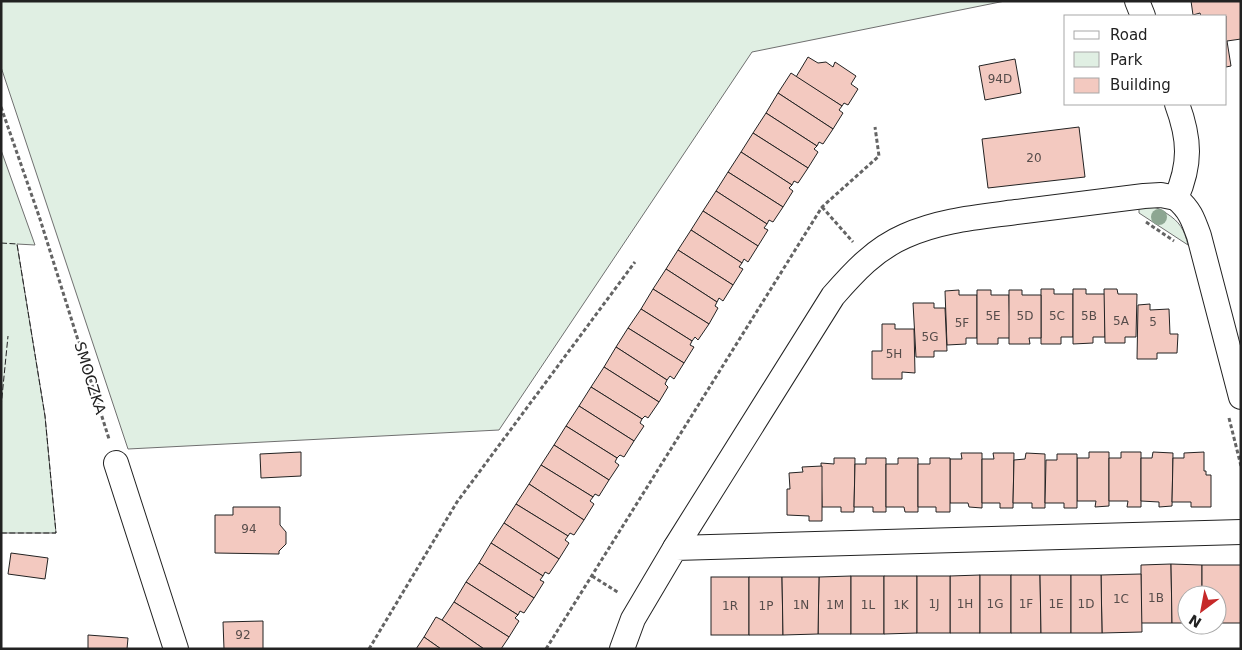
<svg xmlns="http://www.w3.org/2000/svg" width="1242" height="650" font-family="'DejaVu Sans',sans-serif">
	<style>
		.green { fill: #e0efe3; stroke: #6f6f6f }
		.building { fill: #f3c9c0; stroke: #222 }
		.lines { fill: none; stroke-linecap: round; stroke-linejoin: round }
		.street-casing { stroke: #222; stroke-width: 26 }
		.path { stroke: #646464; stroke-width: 3; stroke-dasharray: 4 2.5; stroke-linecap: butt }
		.street { stroke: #fff; stroke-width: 24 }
		.fence { stroke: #222; stroke-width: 1; stroke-dasharray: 6 2.5; stroke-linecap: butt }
		.tree { fill: #8da692 }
		.labels { text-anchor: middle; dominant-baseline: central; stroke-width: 4; stroke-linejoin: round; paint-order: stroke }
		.number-label { font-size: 12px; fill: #564c4a }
		.street-label { font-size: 15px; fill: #222; stroke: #fff }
	</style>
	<rect width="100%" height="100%" fill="#fff"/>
	<g class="green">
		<path d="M 1,1 L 1005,1 L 752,52 L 499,430 L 128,449 L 1,67 Z"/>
		<path d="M 1,150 L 35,245 L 17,244 L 45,416 L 56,533 L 1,533 Z"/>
		<path d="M 1139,207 C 1143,207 1148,206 1151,207 C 1156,207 1162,210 1166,213 C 1180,222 1184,229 1188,245 L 1139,213 Z"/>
	</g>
	<g class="building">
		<path d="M 1191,1 L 1241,1 L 1241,39 L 1227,41 L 1231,66 L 1226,67 L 1226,16 L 1201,16 L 1200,13 L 1193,15 Z"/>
		<path d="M 808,57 L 818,63 L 826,62 L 833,67 L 835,62 L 856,76 L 851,84 L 858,89 L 848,105 L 844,103 L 842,106 L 796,77 Z"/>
		<path d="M 1015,59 L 1021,93 L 985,100 L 979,66 Z"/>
		<path d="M 791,73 L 842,106 L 839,110 L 843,113 L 833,129 L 778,93 Z"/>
		<path d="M 778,93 L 833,129 L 823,144 L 819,142 L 817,146 L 766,113 Z"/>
		<path d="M 766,113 L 817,146 L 814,149 L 818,152 L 808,168 L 753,133 Z"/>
		<path d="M 1079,127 L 1085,177 L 988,188 L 982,139 Z"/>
		<path d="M 753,133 L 808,168 L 798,183 L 794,181 L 792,185 L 741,152 Z"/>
		<path d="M 741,152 L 792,185 L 789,188 L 793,191 L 783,207 L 728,172 Z"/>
		<path d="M 728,172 L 783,207 L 773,222 L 769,220 L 767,224 L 716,191 Z"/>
		<path d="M 716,191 L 767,224 L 764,228 L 768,230 L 758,246 L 703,211 Z"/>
		<path d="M 703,211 L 758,246 L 748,262 L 744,259 L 742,263 L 691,230 Z"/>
		<path d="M 691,230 L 742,263 L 739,267 L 743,269 L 733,285 L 678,250 Z"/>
		<path d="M 678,250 L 733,285 L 723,301 L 719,298 L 717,302 L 666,269 Z"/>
		<path d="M 666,269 L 717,302 L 715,306 L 718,308 L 709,324 L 653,289 Z"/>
		<path d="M 653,289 L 709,324 L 698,340 L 695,337 L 692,341 L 641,309 Z"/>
		<path d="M 1041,289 L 1054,289 L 1054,294 L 1073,294 L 1073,337 L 1061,337 L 1061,344 L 1041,344 Z"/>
		<path d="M 1073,289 L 1086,289 L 1086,294 L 1105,294 L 1105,337 L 1093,337 L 1093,343 L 1073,344 Z"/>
		<path d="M 1104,289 L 1117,289 L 1118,294 L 1137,294 L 1136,337 L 1125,337 L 1125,343 L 1105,343 Z"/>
		<path d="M 959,290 L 959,295 L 977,295 L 977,338 L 966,338 L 966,344 L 947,345 L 945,291 Z"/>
		<path d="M 977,290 L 991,290 L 991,295 L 1009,295 L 1010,338 L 998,338 L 998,344 L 977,344 Z"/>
		<path d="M 1009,290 L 1022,290 L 1022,295 L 1041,295 L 1041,338 L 1029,338 L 1030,344 L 1009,344 Z"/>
		<path d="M 913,303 L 934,303 L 934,308 L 945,308 L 947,351 L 934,351 L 934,357 L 916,357 Z"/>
		<path d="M 1150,304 L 1150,310 L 1169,309 L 1170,334 L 1178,334 L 1177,353 L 1157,353 L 1157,359 L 1137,359 L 1138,305 Z"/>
		<path d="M 641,309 L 692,341 L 690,345 L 694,347 L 684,363 L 628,328 Z"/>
		<path d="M 882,324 L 895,324 L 895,329 L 914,329 L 915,373 L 902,372 L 902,379 L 872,379 L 872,351 L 882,351 Z"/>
		<path d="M 628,328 L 684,363 L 674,379 L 670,376 L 667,380 L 616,347 Z"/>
		<path d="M 616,347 L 667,380 L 665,384 L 668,387 L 659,402 L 604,367 Z"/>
		<path d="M 604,367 L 659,402 L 648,418 L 645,416 L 642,419 L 591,387 Z"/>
		<path d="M 591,387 L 642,419 L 640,423 L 644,426 L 634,441 L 579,406 Z"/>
		<path d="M 579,406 L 634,441 L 624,457 L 620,455 L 617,458 L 566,426 Z"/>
		<path d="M 566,426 L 617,458 L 615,462 L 619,465 L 609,480 L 554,445 Z"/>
		<path d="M 554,445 L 609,480 L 599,496 L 595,494 L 593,497 L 541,465 Z"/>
		<path d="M 301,452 L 301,476 L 261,478 L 260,454 Z"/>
		<path d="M 1089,452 L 1109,452 L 1109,506 L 1095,507 L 1096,501 L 1077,501 L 1077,458 L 1089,458 Z"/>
		<path d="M 1121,452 L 1141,452 L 1141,507 L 1127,507 L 1128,501 L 1109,501 L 1109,458 L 1121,458 Z"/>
		<path d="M 1153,452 L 1173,453 L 1172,506 L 1159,507 L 1159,502 L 1141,501 L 1141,458 L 1152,458 Z"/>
		<path d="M 1204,452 L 1204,471 L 1206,471 L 1206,475 L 1211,475 L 1211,507 L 1191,507 L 1191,502 L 1172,502 L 1173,458 L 1184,458 L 1184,453 Z"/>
		<path d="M 961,453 L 982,453 L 982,508 L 969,507 L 968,503 L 950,503 L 950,459 L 962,459 Z"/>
		<path d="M 993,453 L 1014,453 L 1013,508 L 1000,508 L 1000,503 L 982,503 L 982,459 L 994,459 Z"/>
		<path d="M 1026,453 L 1045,454 L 1045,508 L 1032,508 L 1032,503 L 1013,503 L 1014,460 L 1025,459 Z"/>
		<path d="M 1057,454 L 1077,454 L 1077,508 L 1064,508 L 1064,503 L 1045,503 L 1046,460 L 1057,460 Z"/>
		<path d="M 834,458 L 855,458 L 854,512 L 841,512 L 841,507 L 822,507 L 821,463 L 834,464 Z"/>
		<path d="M 866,458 L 886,458 L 886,512 L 873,512 L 873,507 L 854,507 L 855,464 L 866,464 Z"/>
		<path d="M 898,458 L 918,458 L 918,512 L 905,512 L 904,507 L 886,507 L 886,464 L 898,464 Z"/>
		<path d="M 930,458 L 950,458 L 950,512 L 936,512 L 936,507 L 918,507 L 918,464 L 930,464 Z"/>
		<path d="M 541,465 L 593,497 L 590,501 L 594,504 L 584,520 L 529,484 Z"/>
		<path d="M 822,466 L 822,521 L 809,521 L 809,516 L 787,515 L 787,489 L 790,489 L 789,473 L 803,472 L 802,467 Z"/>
		<path d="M 529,484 L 584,520 L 574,535 L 570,533 L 568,536 L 516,504 Z"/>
		<path d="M 516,504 L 568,536 L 565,540 L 569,543 L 559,559 L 504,523 Z"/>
		<path d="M 233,507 L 280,507 L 280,525 L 286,532 L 286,544 L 279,551 L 279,554 L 215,553 L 215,515 L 233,515 Z"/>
		<path d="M 504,523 L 559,559 L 549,574 L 545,572 L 543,576 L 491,543 Z"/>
		<path d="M 491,543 L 543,576 L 540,580 L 544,582 L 534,598 L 479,563 Z"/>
		<path d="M 11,553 L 48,558 L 45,579 L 8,574 Z"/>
		<path d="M 479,563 L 534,598 L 524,613 L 520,611 L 518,615 L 466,582 Z"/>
		<path d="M 1171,564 L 1172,623 L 1141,623 L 1141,565 Z"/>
		<path d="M 1171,564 L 1202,565 L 1202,595 L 1187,595 L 1187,623 L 1172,623 Z"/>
		<path d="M 1202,565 L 1241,565 L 1241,623 L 1217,623 L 1217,595 L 1202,595 Z"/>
		<path d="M 1141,574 L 1142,632 L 1102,633 L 1101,575 Z"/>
		<path d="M 980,575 L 980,633 L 950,633 L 950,576 Z"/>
		<rect x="980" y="575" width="31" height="58"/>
		<path d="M 1011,575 L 1040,575 L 1041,633 L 1011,633 Z"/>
		<path d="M 1040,575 L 1071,575 L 1071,633 L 1041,633 Z"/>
		<path d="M 1071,575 L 1101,575 L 1102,633 L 1071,633 Z"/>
		<path d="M 851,576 L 851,634 L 818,634 L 819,577 Z"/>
		<rect x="851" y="576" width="33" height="58"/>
		<path d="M 884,576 L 917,576 L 917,633 L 884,634 Z"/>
		<rect x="917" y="576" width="33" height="57"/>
		<rect x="711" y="577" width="38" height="58"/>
		<path d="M 749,577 L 782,577 L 783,635 L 749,635 Z"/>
		<path d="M 782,577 L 819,577 L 818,634 L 783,635 Z"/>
		<path d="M 466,582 L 518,615 L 515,618 L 519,621 L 509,637 L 454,602 Z"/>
		<path d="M 454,602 L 509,637 L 501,649 L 484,649 L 442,620 Z"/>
		<path d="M 436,617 L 442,620 L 484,649 L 441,649 L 424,637 Z"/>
		<path d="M 263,621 L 263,649 L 224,649 L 223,622 Z"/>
		<path d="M 88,635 L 128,638 L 127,649 L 88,649 Z"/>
		<path d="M 424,637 L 441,649 L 416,649 Z"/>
	</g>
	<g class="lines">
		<defs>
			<g id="street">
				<path d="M 1137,1 L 1143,16"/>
				<path d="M 1177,104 C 1190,139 1191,164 1176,198 C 1190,210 1193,219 1199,236 L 1241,397"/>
				<path d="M 116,463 L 176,649"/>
				<path d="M 675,548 L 833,296 C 854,272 875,249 905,236 C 940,220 979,217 1016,212 C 1059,207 1102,201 1144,196 L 1161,195 L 1176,198"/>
				<path d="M 622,649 L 633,619 L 675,548 L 1241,532"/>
			</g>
		</defs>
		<use href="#street" class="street-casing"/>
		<g class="path">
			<path d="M 1,107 L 40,219 L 109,439"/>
			<path d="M 822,207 L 853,242"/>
			<path d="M 1146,222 L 1174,241"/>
			<path d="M 1229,418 L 1241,466"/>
			<path d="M 592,576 L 619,593"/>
			<path d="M 369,649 L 457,502 L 635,262"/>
			<path d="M 546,649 L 822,207 L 879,156 L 875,127"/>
		</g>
		<use href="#street" class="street"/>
		<g class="fence">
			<path d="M 1,243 L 17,244 L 45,416 L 56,533 L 1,533"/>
			<path d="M 1,407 L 8,336"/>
		</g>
	</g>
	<circle class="tree" cx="1159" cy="217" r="8"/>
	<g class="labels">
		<g class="number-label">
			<text x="1000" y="79">94D</text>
			<text x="1034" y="158">20</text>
			<text x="993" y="316">5E</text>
			<text x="1025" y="316">5D</text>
			<text x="1057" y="316">5C</text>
			<text x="1089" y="316">5B</text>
			<text x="1121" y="321">5A</text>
			<text x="1153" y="322">5</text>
			<text x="962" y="323">5F</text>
			<text x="930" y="337">5G</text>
			<text x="894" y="354">5H</text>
			<text x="249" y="529">94</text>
			<text x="1156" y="598">1B</text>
			<text x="1121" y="599">1C</text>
			<text x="934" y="604">1J</text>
			<text x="965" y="604">1H</text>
			<text x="995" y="604">1G</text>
			<text x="1026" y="604">1F</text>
			<text x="1056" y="604">1E</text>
			<text x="1086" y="604">1D</text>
			<text x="801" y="605">1N</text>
			<text x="835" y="605">1M</text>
			<text x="868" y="605">1L</text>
			<text x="901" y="605">1K</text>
			<text x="730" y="606">1R</text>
			<text x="766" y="606">1P</text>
			<text x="243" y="635">92</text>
		</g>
		<g class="street-label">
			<text transform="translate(90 378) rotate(73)">SMOCZKA</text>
		</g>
	</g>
	<rect width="1242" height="650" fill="none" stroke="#222222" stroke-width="5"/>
	<rect x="1064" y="15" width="162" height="90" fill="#ffffff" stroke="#a7a7a7"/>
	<rect x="1074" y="31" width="25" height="8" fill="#ffffff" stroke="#a7a7a7"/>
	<text x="1110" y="40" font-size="15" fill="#222222">Road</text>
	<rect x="1074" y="52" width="25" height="15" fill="#e0efe3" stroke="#a7a7a7"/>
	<text x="1110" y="65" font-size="15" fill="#222222">Park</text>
	<rect x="1074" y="78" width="25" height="15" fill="#f3c9c0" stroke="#a7a7a7"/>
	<text x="1110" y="90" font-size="15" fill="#222222">Building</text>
	<g transform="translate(1202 610) rotate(212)"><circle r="24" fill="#ffffff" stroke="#a7a7a7"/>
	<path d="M0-4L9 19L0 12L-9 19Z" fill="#c62828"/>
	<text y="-8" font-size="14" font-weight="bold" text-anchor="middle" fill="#222222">N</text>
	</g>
</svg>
